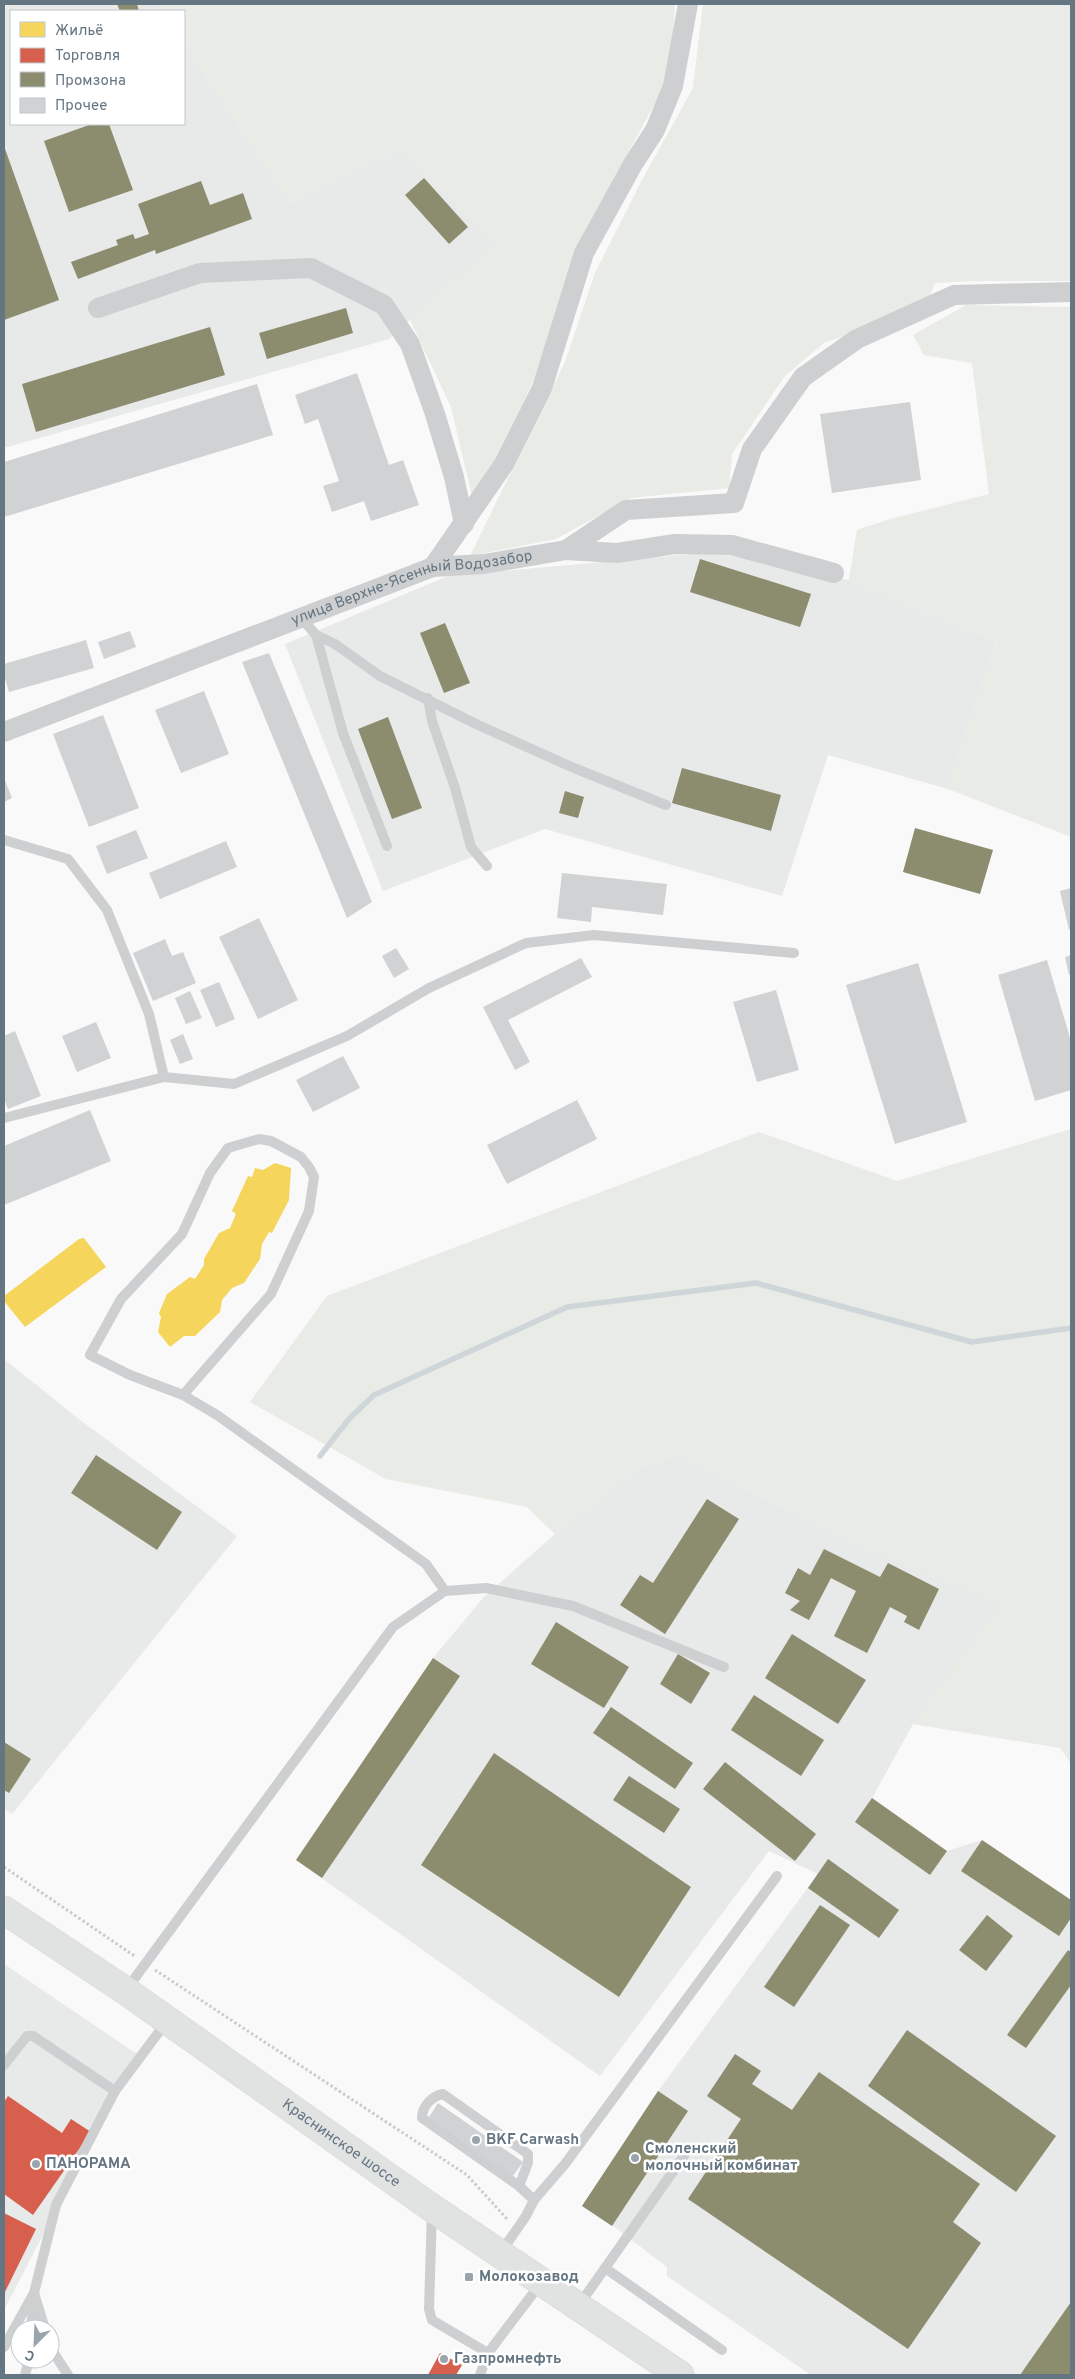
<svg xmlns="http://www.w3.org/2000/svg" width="1075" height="2379" font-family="Overpass,sans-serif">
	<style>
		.built { fill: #e8e9e9 }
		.green { fill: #e8ebe6 }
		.homes { fill: #f6d55c }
		.shops { fill: #d6604d }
		.industry { fill: #8c8c6e }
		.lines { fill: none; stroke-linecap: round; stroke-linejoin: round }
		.stream { stroke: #ced6d9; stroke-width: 5.5 }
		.building { fill: #d0d2d3 }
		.primary-casing { stroke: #d5d6d7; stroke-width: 29 }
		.path { stroke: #cbcccd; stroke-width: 3; stroke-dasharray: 2.5 2.5; stroke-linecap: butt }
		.lane { stroke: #cecfd0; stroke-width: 10 }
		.street { stroke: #cecfd0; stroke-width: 20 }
		.primary { stroke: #e1e2e2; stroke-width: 28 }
		.poi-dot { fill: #99a4ac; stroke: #fff; stroke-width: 2 }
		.labels { text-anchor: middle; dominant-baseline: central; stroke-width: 5; stroke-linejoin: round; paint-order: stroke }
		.street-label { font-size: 15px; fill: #657683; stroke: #fff }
		.poi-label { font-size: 15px; font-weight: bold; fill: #657683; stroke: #fff; text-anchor: start }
	</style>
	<rect width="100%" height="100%" fill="#f9f9f9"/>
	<g class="built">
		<path d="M 4,4 L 158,4 L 163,11 L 11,11 L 11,124 L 184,124 L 184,43 L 290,204 L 399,151 L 495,242 L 389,339 L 4,448 Z"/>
		<path d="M 714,552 L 849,580 L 917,610 L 997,641 L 948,789 L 828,755 L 782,896 L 545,829 L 383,891 L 285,644 L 448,576 Z"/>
		<path d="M 4,1359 L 80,1420 L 237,1536 L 12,1814 L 4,1809 Z"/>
		<path d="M 675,1455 L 873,1551 L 1000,1605 L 913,1724 L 872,1798 L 947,1851 L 982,1840 L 1071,1900 L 1071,2375 L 811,2375 L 667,2276 L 667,2267 L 612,2225 L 582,2206 L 658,2091 L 818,1874 L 769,1851 L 600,2076 L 296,1860 L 433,1658 L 483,1598 L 555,1534 L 638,1469 Z"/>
		<path d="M 4,1964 L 137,2054 L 4,2310 Z"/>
	</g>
	<g class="green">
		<path d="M 158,4 L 675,4 L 670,76 L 586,229 L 564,285 L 538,370 L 498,458 L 472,496 L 451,407 L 410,320 L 494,242 L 399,151 L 290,204 L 184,43 L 184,11 L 163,11 Z"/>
		<path d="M 703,4 L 1071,4 L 1071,281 L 973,281 L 935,283 L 928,300 L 851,334 L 825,342 L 785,376 L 732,454 L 729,488 L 631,498 L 556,539 L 470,556 L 565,362 L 595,273 L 642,180 L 693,88 Z"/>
		<path d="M 966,305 L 1071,307 L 1071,837 L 948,789 L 997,641 L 917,610 L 849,580 L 857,530 L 890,519 L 989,494 L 972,363 L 924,355 L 913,335 Z"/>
		<path d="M 1071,1129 L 1071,1764 L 1060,1748 L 913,1724 L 999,1605 L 873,1551 L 675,1455 L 638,1469 L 555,1534 L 527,1507 L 386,1479 L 250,1402 L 327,1296 L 759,1132 L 897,1181 Z"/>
	</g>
	<g class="homes">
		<path d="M 275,1163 L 291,1168 L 289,1200 L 272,1233 L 269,1232 L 262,1244 L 260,1259 L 244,1283 L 232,1288 L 222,1300 L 220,1312 L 195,1336 L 184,1336 L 170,1347 L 158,1332 L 161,1317 L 159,1313 L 167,1294 L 190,1277 L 195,1279 L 204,1265 L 204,1259 L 219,1233 L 230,1228 L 236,1214 L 232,1211 L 248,1176 L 252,1177 L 255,1168 L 263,1170 Z"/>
		<path d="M 84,1238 L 106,1267 L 25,1327 L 4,1301 L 4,1296 L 79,1239 Z"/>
	</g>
	<g class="shops">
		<path d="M 8,2096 L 62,2133 L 71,2119 L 91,2132 L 33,2215 L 4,2194 L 4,2102 Z"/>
		<path d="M 4,2213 L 36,2229 L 4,2294 Z"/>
		<path d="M 440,2353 L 462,2365 L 456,2375 L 428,2375 Z"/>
	</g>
	<g class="industry">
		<path d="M 117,4 L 137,4 L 139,11 L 120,11 Z"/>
		<path d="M 92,124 L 109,124 L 133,190 L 69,212 L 44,141 Z"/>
		<path d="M 4,146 L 59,300 L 4,320 Z"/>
		<path d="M 424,178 L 468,227 L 449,244 L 405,195 Z"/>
		<path d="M 201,181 L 210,205 L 243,193 L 252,219 L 156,254 L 155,250 L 78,279 L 71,262 L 118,245 L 116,240 L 133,234 L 135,239 L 149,234 L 138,204 Z"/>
		<path d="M 346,308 L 353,333 L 267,359 L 259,333 Z"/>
		<path d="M 210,327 L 225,375 L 36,432 L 22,384 Z"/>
		<path d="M 700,559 L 811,594 L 800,627 L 690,592 Z"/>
		<path d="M 445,623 L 470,683 L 444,693 L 420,633 Z"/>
		<path d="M 388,717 L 422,808 L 392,819 L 358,729 Z"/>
		<path d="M 682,768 L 781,795 L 771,831 L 672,803 Z"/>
		<path d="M 565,791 L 584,797 L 578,818 L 559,813 Z"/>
		<path d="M 915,828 L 993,850 L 980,894 L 903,872 Z"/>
		<path d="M 96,1455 L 182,1512 L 157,1550 L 71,1493 Z"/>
		<path d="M 707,1499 L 739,1519 L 665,1634 L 620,1605 L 640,1575 L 653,1583 Z"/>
		<path d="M 824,1549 L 880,1577 L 888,1563 L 939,1589 L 919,1630 L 904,1622 L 907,1616 L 890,1607 L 867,1653 L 834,1636 L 856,1591 L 831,1578 L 809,1620 L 790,1610 L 800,1601 L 785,1593 L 798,1568 L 810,1575 Z"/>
		<path d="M 556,1622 L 629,1667 L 604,1708 L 531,1664 Z"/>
		<path d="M 792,1634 L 866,1680 L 838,1724 L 765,1678 Z"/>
		<path d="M 678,1654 L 710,1673 L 691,1704 L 660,1684 Z"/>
		<path d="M 433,1658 L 460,1676 L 322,1878 L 296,1860 Z"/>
		<path d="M 754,1695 L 824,1740 L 801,1776 L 731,1730 Z"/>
		<path d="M 611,1707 L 693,1763 L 675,1789 L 593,1733 Z"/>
		<path d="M 4,1742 L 31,1759 L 9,1793 L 4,1790 Z"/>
		<path d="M 494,1753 L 691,1887 L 619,1997 L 421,1865 Z"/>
		<path d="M 725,1762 L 816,1834 L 795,1861 L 703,1789 Z"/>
		<path d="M 629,1776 L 680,1809 L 664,1833 L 613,1800 Z"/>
		<path d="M 872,1798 L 947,1851 L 930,1875 L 855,1822 Z"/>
		<path d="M 982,1840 L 1071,1900 L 1071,1918 L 1059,1936 L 961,1871 Z"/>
		<path d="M 828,1859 L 899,1910 L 879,1938 L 808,1888 Z"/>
		<path d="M 820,1905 L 850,1925 L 794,2007 L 764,1987 Z"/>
		<path d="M 987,1915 L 1013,1936 L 986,1971 L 959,1950 Z"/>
		<path d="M 1068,1950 L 1071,1952 L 1071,1985 L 1026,2048 L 1007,2035 Z"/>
		<path d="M 907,2030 L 1056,2136 L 1016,2192 L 868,2086 Z"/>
		<path d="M 735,2054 L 761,2071 L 752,2084 L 792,2110 L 819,2072 L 980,2184 L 953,2222 L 981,2243 L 908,2349 L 688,2199 L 741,2119 L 707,2096 Z"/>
		<path d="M 658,2091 L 688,2111 L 612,2226 L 582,2206 Z"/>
		<path d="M 1071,2302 L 1071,2375 L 1020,2375 Z"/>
	</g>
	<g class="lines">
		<path class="stream" d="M 320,1456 L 349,1419 L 374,1395 L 567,1307 L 756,1283 L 972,1342 L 1071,1328"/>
	</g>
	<g class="building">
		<path d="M 357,373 L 389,465 L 403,460 L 419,505 L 371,521 L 364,501 L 332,512 L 323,486 L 339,481 L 318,419 L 305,424 L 295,395 Z"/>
		<path d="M 257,384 L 273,435 L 4,517 L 4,462 Z"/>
		<path d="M 910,402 L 921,480 L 832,493 L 820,414 Z"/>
		<path d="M 130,631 L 136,647 L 104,659 L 98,642 Z"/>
		<path d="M 86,640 L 94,668 L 9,692 L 4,675 L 4,664 Z"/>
		<path d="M 269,653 L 372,902 L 347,918 L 242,662 Z"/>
		<path d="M 204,691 L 229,754 L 181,773 L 155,710 Z"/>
		<path d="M 103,715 L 139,808 L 89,827 L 53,734 Z"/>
		<path d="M 4,778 L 12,798 L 4,802 Z"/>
		<path d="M 136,830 L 148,858 L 107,874 L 96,846 Z"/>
		<path d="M 226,841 L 237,867 L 160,899 L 149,873 Z"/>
		<path d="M 562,873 L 667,884 L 663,915 L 592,907 L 591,922 L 557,918 Z"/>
		<path d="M 1071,888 L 1071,929 L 1069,930 L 1060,891 Z"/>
		<path d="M 259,918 L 298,1000 L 258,1019 L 219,937 Z"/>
		<path d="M 165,939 L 172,956 L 183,952 L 196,983 L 153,1001 L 133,953 Z"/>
		<path d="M 396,948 L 409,969 L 394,978 L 382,956 Z"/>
		<path d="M 1071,955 L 1071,974 L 1069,975 L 1065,957 Z"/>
		<path d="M 581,958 L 592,977 L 508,1020 L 530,1062 L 515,1070 L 483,1007 Z"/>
		<path d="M 1047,960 L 1071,1041 L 1071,1090 L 1035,1101 L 998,975 Z"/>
		<path d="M 918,963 L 967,1122 L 895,1144 L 846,985 Z"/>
		<path d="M 219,982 L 235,1019 L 216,1027 L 200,990 Z"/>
		<path d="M 776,990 L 799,1070 L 757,1082 L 733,1002 Z"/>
		<path d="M 190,991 L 202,1018 L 186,1024 L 175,998 Z"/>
		<path d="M 96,1022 L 111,1058 L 77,1072 L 62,1036 Z"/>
		<path d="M 15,1031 L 41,1096 L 8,1109 L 4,1099 L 4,1036 Z"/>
		<path d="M 183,1034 L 193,1059 L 180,1064 L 170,1040 Z"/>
		<path d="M 343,1056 L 360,1088 L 313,1112 L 296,1080 Z"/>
		<path d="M 577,1100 L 597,1139 L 507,1184 L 487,1145 Z"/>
		<path d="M 90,1110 L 111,1161 L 4,1205 L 4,1146 Z"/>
		<path d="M 438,2103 L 523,2162 L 513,2176 L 429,2117 Z"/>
	</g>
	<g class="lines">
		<defs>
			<g id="primary">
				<path id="s2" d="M 4,1910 L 126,1991 L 432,2208 L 680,2375"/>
			</g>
		</defs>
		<use href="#primary" class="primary-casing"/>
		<g class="path">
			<path d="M 4,1867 L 136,1957"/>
			<path d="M 155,1970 L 467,2175 L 508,2220"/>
		</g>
		<g class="lane">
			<path d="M 302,619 L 316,635 L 335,644 L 380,676 L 478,725 L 574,768 L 666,805"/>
			<path d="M 316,635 L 343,733 L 387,846"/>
			<path d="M 428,698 L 432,721 L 455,788 L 471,847 L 487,866"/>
			<path d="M 4,840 L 68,859 L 107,910 L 149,1014 L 164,1077"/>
			<path d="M 4,1118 L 164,1077 L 234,1084 L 347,1036 L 429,988 L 526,943 L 594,935 L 794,953"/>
			<path d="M 183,1395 L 271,1294 L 309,1211 L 314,1177 L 309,1167 L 301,1157 L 271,1141 L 259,1139 L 228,1148 L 210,1173 L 182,1234 L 121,1299 L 90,1355 L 130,1375 L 183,1395 L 217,1415 L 426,1564 L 445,1591"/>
			<path d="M 126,1990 L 393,1627 L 445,1591 L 486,1588 L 573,1606 L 724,1667"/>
			<path d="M 4,2065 L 27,2036 L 33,2036 L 115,2091"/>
			<path d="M 534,2200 L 565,2164 L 777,1876"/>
			<path d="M 432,2211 L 429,2309 L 432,2320 L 488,2353 L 541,2283"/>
			<path d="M 501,2252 L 526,2216 L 534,2200 L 519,2186 L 528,2163 L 528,2154 L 443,2094 C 432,2096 422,2106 422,2118 L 519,2186"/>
			<path d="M 605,2268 L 722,2350"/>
			<path d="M 34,2293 L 45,2329"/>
			<path d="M 579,2305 L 684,2156"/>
			<path d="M 31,2329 L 34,2299"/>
			<path d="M 4,2347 L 34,2293 L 56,2205 L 115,2091 L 167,2021"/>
			<path d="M 50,2347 L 68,2375"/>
			<path d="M 25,2375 L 29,2359"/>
			<path d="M 480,2375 L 488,2353"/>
		</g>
		<g class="street">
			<path d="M 98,308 L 200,273 L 311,268 L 384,305 L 410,344 L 435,414 L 454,477 L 464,524"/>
			<path d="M 566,550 L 626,510 L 734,503 L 752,449 L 803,377 L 857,339 L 954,295 L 1071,292"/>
			<path d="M 433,567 L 504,464 L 542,388 L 584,253 L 633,164 L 655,130 L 673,86 L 688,4"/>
			<path id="s1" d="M 4,732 L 433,567 L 484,564 L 566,550 L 617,553 L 675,544 L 732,545 L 834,573"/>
		</g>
		<use href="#primary" class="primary"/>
	</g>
	<g class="poi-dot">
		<circle cx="476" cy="2140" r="5"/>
		<circle cx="635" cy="2158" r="5"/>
		<circle cx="36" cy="2164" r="5"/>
		<rect x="464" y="2272" width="10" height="10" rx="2.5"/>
		<circle cx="444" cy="2359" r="5"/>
	</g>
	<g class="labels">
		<g class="street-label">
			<text stroke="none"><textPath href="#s1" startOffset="434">улица Верхне-Ясенный Водозабор</textPath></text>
			<text stroke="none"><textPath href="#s2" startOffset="410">Краснинское шоссе</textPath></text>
		</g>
		<g class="poi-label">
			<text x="486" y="2140">BKF Carwash</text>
			<text x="645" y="2149">Смоленский<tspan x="645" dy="17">молочный комбинат</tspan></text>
			<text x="46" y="2164">ПАНОРАМА</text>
			<text x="479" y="2277">Молокозавод</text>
			<text x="454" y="2359">Газпромнефть</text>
		</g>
	</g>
	<rect width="1075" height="2379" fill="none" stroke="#657683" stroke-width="10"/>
	<rect x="10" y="10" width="175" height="115" fill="#ffffff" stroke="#c1c8cd"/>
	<rect x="20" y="22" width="25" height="15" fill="#f6d55c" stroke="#c1c8cd"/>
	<text x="55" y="35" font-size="15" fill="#657683">Жильё</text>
	<rect x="20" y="48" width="25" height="15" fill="#d6604d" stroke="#c1c8cd"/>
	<text x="55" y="60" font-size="15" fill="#657683">Торговля</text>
	<rect x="20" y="72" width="25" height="15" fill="#8c8c6e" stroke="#c1c8cd"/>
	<text x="55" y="85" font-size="15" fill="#657683">Промзона</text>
	<rect x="20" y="98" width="25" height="15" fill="#d0d2d3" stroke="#c1c8cd"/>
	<text x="55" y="110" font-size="15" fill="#657683">Прочее</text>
	<g transform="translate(35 2344) rotate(204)"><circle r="24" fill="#ffffff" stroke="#c1c8cd"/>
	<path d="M0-4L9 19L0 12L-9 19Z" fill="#99a4ac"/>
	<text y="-8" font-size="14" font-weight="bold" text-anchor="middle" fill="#657683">С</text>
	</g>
</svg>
